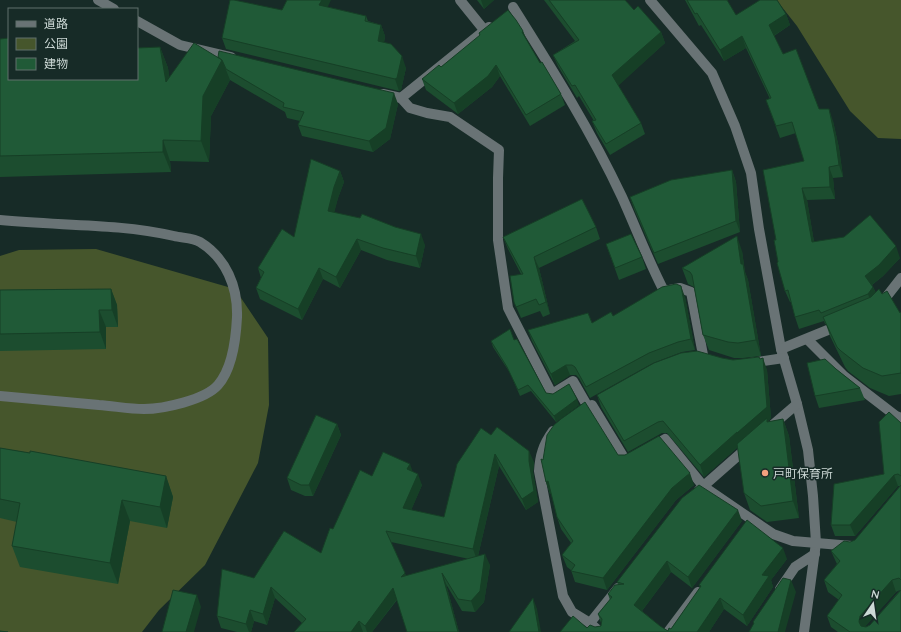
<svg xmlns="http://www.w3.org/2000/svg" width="901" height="632" font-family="Quicksand,'Noto Sans JP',sans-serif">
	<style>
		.green { fill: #46562c }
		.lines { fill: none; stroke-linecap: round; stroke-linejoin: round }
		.minor { stroke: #697375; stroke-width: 10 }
		.wall { fill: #1c4d2f; fill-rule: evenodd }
		.shaded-wall { fill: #163f26 }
		.building { fill: #205a37; stroke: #163f26 }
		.poi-dot { fill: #f2a17e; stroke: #172b27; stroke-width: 1.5 }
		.labels { text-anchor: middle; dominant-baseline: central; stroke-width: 3; stroke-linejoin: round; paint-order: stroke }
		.poi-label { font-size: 12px; fill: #cdd9d6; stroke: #172b27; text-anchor: start }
	</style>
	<rect width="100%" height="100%" fill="#172b27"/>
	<g class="green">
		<path d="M 775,0 L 901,0 L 901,139 L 878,138 L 850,111 L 797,26 L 778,2 Z"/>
		<path d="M 96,249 L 235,289 L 268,338 L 269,405 L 258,463 L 205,565 L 159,610 L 142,632 L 0,632 L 0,256 L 19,250 Z"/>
	</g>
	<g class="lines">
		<g class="minor">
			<path d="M 98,0 L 114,9"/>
			<path d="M 460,0 L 485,31"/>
			<path d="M 650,0 L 712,73 L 735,126 L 751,173 L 759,229 L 781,349 L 797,404 L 808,450 L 813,496 L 816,543 L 804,632"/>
			<path d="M 513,7 C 552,69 591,131 622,197 C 636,228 648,260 664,291 L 680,288 L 691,292 L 703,355"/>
			<path d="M 137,21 L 180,45 L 231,57"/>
			<path d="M 383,94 L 401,98 L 410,108 L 427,113 L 450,117 L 499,150 L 498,178 L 498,240 L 508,308 L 552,394 L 573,381 L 588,407 L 583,411"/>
			<path d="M 401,98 L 489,27"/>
			<path d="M 0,220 C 58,226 117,223 174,236 C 182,238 194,238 200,242 C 226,258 238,287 237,317 C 236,338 232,369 218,385 C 205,400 163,409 144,409 C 129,409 114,406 99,405 C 66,402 33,399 0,396"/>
			<path d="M 880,305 L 901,278"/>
			<path d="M 807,339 L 844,376 L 896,416 L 901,418"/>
			<path d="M 781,349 L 840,325"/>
			<path d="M 750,363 L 784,358"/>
			<path d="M 592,405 L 626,461 L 630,459"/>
			<path d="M 768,429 L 797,404"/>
			<path d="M 553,431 C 543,445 540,455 539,471 L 563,596 L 572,612 L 590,623 L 600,632"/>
			<path d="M 651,447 L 665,439 L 704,487 L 773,534 L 793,541 L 852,546"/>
			<path d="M 699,490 L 749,446"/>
			<path d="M 780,589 L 795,567 L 815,554"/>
			<path d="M 590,623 L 618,588"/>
			<path d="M 668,632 L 698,592"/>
		</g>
	</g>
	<g class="wall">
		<path d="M 477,0 L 494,0 L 484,9 Z"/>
		<path d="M 544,0 L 625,0 L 634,10 L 661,32 L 665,43 L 618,85 L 641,123 L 645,134 L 610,155 L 597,133 L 592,121 L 594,121 L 579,96 L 577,98 L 558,66 L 553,55 L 575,41 Z"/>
		<path d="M 685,0 L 727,0 L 736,15 L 786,14 L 790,25 L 774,36 L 783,54 L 819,109 L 833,121 L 839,148 L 843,177 L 833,178 L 835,199 L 807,200 L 814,242 L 900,258 L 883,276 L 872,285 L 876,293 L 882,294 L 900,313 L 901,312 L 901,394 L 889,396 L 870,388 L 848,371 L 845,367 L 830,336 L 826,324 L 825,324 L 824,321 L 799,329 L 795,317 L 791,302 L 790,302 L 785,291 L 778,262 L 776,240 L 804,161 L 796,133 L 780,138 L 766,100 L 770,99 L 746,48 L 724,61 L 701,25 L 699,26 Z"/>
		<path d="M 328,7 L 366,16 L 368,21 L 381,25 L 385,36 L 384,43 L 406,68 L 401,90 L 399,91 L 226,49 L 222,38 L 282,10 Z"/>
		<path d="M 523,31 L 527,41 L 540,63 L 561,94 L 565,105 L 530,126 L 500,76 L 492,87 L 458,114 L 426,90 L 422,79 L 441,67 L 480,36 L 479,33 Z"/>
		<path d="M 0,39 L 9,79 L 160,47 L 168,68 L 169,78 L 218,57 L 398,104 L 390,139 L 373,152 L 302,136 L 298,125 L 300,121 L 287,118 L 285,112 L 230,80 L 211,116 L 209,162 L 170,161 L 171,172 L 0,177 Z"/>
		<path d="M 732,170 L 736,182 L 740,232 L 658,264 L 634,209 L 630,197 Z"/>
		<path d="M 340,171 L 344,182 L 338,198 L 334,212 L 425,245 L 420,268 L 387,260 L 361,250 L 340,288 L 323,279 L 302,320 L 260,299 L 256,288 L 261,278 L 258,268 L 294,237 Z"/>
		<path d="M 596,227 L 600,239 L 539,268 L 550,314 L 543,317 L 540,311 L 521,318 L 514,302 L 521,274 L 508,249 L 503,237 Z"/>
		<path d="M 606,244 L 642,257 L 646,269 L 619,280 Z"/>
		<path d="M 742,251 L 745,272 L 748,280 L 761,356 L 743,358 L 734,358 L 709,350 L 703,335 L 694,287 L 688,284 L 682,268 Z"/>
		<path d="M 111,289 L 117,305 L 118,327 L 106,327 L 106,349 L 0,351 L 0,290 Z"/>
		<path d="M 685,297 L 695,350 L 682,352 L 653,363 L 590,398 L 579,378 L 576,375 L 570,375 L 555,385 L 532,341 L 528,330 L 592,323 L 613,316 Z"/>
		<path d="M 514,340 L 546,393 L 579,405 L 556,422 L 531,391 L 520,396 L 510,373 L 493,347 L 491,341 Z"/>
		<path d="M 722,358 L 733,360 L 760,359 L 767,370 L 771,418 L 768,421 L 768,422 L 783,419 L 789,436 L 799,518 L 767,522 L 750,510 L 744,493 L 738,447 L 704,477 L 667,433 L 662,433 L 628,452 L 601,407 L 597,395 Z"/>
		<path d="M 836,369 L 860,388 L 865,400 L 819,408 L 815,396 Z"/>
		<path d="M 901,423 L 901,632 L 838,632 L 831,627 L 827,616 L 839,600 L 828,592 L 824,580 L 837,564 L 836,562 L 831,551 L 855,540 L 900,486 L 898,486 L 855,536 L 835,536 L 831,525 L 884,474 ZM 900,590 L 870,625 L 866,627 L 865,626 L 896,592 Z"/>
		<path d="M 337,424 L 341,435 L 313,496 L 305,496 L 291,490 L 287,478 Z"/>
		<path d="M 491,435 L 534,462 L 533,472 L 538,502 L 526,510 L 499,466 L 478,556 L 490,565 L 484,602 L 475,612 L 462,611 L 446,584 L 459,632 L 407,632 L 397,600 L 372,632 L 294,632 L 302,623 L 275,598 L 267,625 L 254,621 L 251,632 L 237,632 L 221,628 L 217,616 L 254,578 L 321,553 L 333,529 L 372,476 L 413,472 L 422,485 L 411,510 L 444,517 ZM 391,542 L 469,559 L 406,576 Z"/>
		<path d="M 0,448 L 166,476 L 173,497 L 167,528 L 130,521 L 118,584 L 20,567 L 12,546 L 17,522 L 0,518 Z"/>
		<path d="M 618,455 L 694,485 L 676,500 L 607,590 L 575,582 L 571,570 L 567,567 L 562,555 L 571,543 L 561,529 L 557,517 L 551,493 L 550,494 L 546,482 L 543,460 Z"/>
		<path d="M 742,521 L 692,588 L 671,572 L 642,611 L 660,626 L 668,631 L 671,629 L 700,588 L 699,585 L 787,559 L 771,580 L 773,587 L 747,626 L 724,609 L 709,632 L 560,632 L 595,627 L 601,626 L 601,623 L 598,614 L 610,600 L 608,594 L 618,585 L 617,582 Z"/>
	</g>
	<g class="shaded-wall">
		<path d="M 322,0 L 331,0 L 323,17 L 319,5 Z"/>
		<path d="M 481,0 L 494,0 L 484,9 Z"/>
		<path d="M 786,14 L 790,25 L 773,36 L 769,25 Z"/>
		<path d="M 381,25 L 385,36 L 382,53 L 378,41 Z"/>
		<path d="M 523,31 L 527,42 L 522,32 Z"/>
		<path d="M 661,32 L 665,43 L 617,87 L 612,75 Z"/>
		<path d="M 742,36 L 746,48 L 724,61 L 720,50 Z"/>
		<path d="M 160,47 L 168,68 L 174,103 L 166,82 Z"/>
		<path d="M 402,56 L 406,68 L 401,90 L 399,91 L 395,79 Z"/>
		<path d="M 222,60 L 230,80 L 211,116 L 209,162 L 201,141 L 203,96 Z"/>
		<path d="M 496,65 L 500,76 L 492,87 L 458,114 L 454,103 Z"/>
		<path d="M 394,93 L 398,104 L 390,139 L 373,152 L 369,141 Z"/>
		<path d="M 829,109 L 833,121 L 839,148 L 843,177 L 839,165 Z"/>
		<path d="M 163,140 L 170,161 L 171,172 L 163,152 Z"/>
		<path d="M 829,167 L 833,178 L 835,199 L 830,187 Z"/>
		<path d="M 732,170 L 736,182 L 740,232 L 736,221 Z"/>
		<path d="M 340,171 L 344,182 L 338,198 L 332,222 L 328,211 L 334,187 Z"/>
		<path d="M 802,188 L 807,200 L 816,254 L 812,242 Z"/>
		<path d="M 421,234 L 425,245 L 420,268 L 416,256 Z"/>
		<path d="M 737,236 L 742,251 L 745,272 L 748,280 L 761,356 L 756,340 L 741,264 Z"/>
		<path d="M 357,239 L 361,250 L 340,288 L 336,277 Z"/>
		<path d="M 896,246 L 900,258 L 883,276 L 869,287 L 865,276 Z"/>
		<path d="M 534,257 L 539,268 L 550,314 L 546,302 Z"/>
		<path d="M 319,268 L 323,279 L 302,320 L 298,309 Z"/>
		<path d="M 681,286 L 685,297 L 695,350 L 691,339 Z"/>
		<path d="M 873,287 L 878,298 L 872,306 L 868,294 Z"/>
		<path d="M 111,289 L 117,305 L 118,327 L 112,310 Z"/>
		<path d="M 99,310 L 106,327 L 106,349 L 100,332 Z"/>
		<path d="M 759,357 L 763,368 L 763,358 L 767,370 L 771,418 L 768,421 L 773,434 L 741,444 L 704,477 L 700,465 Z"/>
		<path d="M 566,365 L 570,375 L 555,385 L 551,374 Z"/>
		<path d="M 577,399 L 579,405 L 556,422 L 554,416 Z"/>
		<path d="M 783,419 L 789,436 L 799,518 L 793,501 Z"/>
		<path d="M 337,424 L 341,435 L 313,496 L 309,485 Z"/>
		<path d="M 529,451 L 534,462 L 533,472 L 538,502 L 526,510 L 522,499 L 529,461 Z"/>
		<path d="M 495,454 L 499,466 L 477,560 L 473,549 Z"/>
		<path d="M 410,464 L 414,475 L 407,469 Z"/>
		<path d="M 690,473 L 694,485 L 676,500 L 607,590 L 603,578 L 672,488 Z"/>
		<path d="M 418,474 L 422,485 L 407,520 L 403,508 Z"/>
		<path d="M 894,475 L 898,486 L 855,536 L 850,525 Z"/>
		<path d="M 166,476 L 173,497 L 167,528 L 160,507 Z"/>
		<path d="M 548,481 L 552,493 L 550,494 L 546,482 Z"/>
		<path d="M 122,500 L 130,521 L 118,584 L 110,563 Z"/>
		<path d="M 738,510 L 742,521 L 692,588 L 688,577 Z"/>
		<path d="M 783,548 L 787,559 L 771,580 L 773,587 L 747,626 L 743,615 L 762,575 Z"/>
		<path d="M 485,554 L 490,565 L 484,602 L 475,612 L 471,601 Z"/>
		<path d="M 667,561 L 671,572 L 638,616 L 634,605 Z"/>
		<path d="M 405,573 L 409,584 L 401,577 Z"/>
		<path d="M 442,573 L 446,584 L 459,632 L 458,632 Z"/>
		<path d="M 791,580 L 796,592 L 785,632 L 778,632 Z"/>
		<path d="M 892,580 L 896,592 L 864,628 L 863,632 L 859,622 L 860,616 Z"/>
		<path d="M 271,587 L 275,598 L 267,625 L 263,614 Z"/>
		<path d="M 393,588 L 397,599 L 372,632 L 367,632 L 365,626 Z"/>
		<path d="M 197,595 L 201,607 L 194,632 L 186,632 Z"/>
		<path d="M 533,598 L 537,609 L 541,632 L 539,632 Z"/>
		<path d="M 720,598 L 724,609 L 709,632 L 697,632 Z"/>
		<path d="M 250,610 L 254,621 L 251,632 L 249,632 L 246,624 Z"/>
		<path d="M 359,621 L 363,632 L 351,632 Z"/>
	</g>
	<g class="building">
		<path d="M 230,0 L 234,0 L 282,10 L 287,0 L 322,0 L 319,5 L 366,16 L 365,21 L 381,25 L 378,41 L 391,44 L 402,56 L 397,78 L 395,79 L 222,38 Z"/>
		<path d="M 549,0 L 625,0 L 634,10 L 638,6 L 661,32 L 612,75 L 641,123 L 606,144 L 592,121 L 596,120 L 575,85 L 572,86 L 553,55 L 579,40 Z"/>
		<path d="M 687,0 L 727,0 L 736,15 L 760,0 L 777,0 L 786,14 L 769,25 L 783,54 L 796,49 L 819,109 L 829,109 L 835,137 L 839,165 L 829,167 L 830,187 L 802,188 L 812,242 L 844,237 L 870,215 L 896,246 L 879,265 L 865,276 L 873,287 L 868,294 L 821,313 L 819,310 L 795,317 L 788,290 L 785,291 L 777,263 L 778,262 L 774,240 L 776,240 L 763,170 L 804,161 L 792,122 L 776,126 L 766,100 L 771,98 L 742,36 L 720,50 L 697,13 L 695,14 Z"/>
		<path d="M 508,10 L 516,20 L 523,31 L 522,32 L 540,63 L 542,62 L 561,94 L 526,115 L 496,65 L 488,76 L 454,103 L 422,79 L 439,65 L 441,67 L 480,35 L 479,33 Z"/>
		<path d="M 9,38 L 9,79 L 137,79 L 137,48 L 160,47 L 166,82 L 194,43 L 222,60 L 203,96 L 201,141 L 163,140 L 163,152 L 0,156 L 0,39 Z"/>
		<path d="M 219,51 L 394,93 L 386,128 L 369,141 L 298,125 L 304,112 L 283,107 L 284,103 L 226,69 L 222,60 L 218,57 Z"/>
		<path d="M 311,159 L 340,171 L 334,187 L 328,211 L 360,218 L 362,214 L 395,227 L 421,234 L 416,256 L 383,248 L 357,239 L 336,277 L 319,268 L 298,309 L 256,288 L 264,272 L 258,268 L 282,229 L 294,237 Z"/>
		<path d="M 732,170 L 736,221 L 654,253 L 630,197 L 671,180 Z"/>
		<path d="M 582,199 L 596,227 L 534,257 L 546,302 L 539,305 L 536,299 L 516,307 L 514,302 L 510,276 L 523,274 L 503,237 Z"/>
		<path d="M 631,234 L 642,257 L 615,268 L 606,244 Z"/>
		<path d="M 737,236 L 741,264 L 743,264 L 756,340 L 738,343 L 728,342 L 703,335 L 692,275 L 690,272 L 682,268 Z"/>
		<path d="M 676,284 L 681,286 L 691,339 L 678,342 L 649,353 L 586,387 L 575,367 L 572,365 L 566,365 L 551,374 L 528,330 L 588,313 L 592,323 L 611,312 L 613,316 L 662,287 Z"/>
		<path d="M 111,289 L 112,310 L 99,310 L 100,332 L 0,334 L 0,290 Z"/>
		<path d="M 879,289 L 882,294 L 887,291 L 900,313 L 901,312 L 901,373 L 882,376 L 863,368 L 841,351 L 837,347 L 823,317 L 871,297 Z"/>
		<path d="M 510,329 L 514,340 L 517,339 L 546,393 L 553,394 L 569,384 L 577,399 L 554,416 L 528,385 L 518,390 L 507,367 L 491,341 Z"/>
		<path d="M 697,351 L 722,358 L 733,360 L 759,357 L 760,359 L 763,358 L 767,407 L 737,433 L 737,432 L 700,465 L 663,421 L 658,422 L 624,441 L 597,395 L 654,363 L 681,353 Z"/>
		<path d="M 825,359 L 836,369 L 860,388 L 815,396 L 807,363 Z"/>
		<path d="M 585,402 L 618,455 L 625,455 L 659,436 L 690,473 L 672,488 L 603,578 L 571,571 L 575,565 L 562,555 L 573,541 L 557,517 L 548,481 L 546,482 L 541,459 L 543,460 L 547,435 L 554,425 L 561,419 Z"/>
		<path d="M 889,412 L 901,423 L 901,476 L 898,474 L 894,475 L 850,525 L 831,525 L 834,484 L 884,474 L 879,422 Z"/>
		<path d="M 316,415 L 337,424 L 309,485 L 301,485 L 287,478 Z"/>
		<path d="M 767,418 L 767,422 L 783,419 L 793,501 L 761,506 L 744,493 L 737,444 Z"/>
		<path d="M 497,427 L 529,451 L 529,461 L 534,491 L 522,499 L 495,454 L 473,549 L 386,531 L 405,573 L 401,577 L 485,554 L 480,591 L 471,601 L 458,599 L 442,573 L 458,632 L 407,632 L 393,588 L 365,626 L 359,621 L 351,632 L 294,632 L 306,619 L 271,587 L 263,614 L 250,610 L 246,624 L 217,616 L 222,569 L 254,578 L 284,531 L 321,553 L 330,528 L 333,529 L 360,470 L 372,476 L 383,452 L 410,464 L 407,469 L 418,474 L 403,508 L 444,517 L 457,464 L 481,428 L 491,435 Z"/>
		<path d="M 0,448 L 30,453 L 30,451 L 166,476 L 160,507 L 122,500 L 110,563 L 12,546 L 20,503 L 0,499 Z"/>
		<path d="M 699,485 L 738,510 L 688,577 L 667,561 L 634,605 L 660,626 L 668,631 L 669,628 L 671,629 L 701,586 L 699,585 L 747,520 L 783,548 L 762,575 L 769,576 L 743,615 L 720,598 L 697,632 L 560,632 L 573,616 L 587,628 L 590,625 L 595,627 L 601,626 L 602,619 L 598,614 L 612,597 L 608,594 L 615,585 L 624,584 L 617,582 L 682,498 Z"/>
		<path d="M 901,485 L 901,580 L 899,578 L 892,580 L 860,616 L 859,622 L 861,626 L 866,627 L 870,625 L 901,590 L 901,632 L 850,632 L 827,616 L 842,595 L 824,580 L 840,561 L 831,551 L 844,541 L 850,542 L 855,540 Z"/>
		<path d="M 783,578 L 791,580 L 778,632 L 749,632 L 754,623 L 753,622 Z"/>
		<path d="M 173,590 L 197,595 L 186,632 L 162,632 Z"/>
		<path d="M 533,598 L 539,632 L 509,632 Z"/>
		<path d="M 0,631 L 8,632 L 0,632 Z"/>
	</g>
	<circle class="poi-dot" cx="765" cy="473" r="4"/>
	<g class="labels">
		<g class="poi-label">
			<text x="773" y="473">戸町保育所</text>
		</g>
	</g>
	<rect x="8" y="8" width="130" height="72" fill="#172b27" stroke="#60716d"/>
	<rect x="16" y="21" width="20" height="6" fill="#697375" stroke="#60716d"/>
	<text x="44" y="28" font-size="12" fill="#cdd9d6">道路</text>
	<rect x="16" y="38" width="20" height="12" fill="#46562c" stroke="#60716d"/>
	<text x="44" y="48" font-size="12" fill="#cdd9d6">公園</text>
	<rect x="16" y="58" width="20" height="12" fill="#205a37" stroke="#60716d"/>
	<text x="44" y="68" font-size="12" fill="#cdd9d6">建物</text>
	<g transform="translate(873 604) rotate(13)" stroke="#172b27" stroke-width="3" paint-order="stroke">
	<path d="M0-3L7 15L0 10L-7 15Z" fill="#cdd9d6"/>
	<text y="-6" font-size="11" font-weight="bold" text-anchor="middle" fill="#cdd9d6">N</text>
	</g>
</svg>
